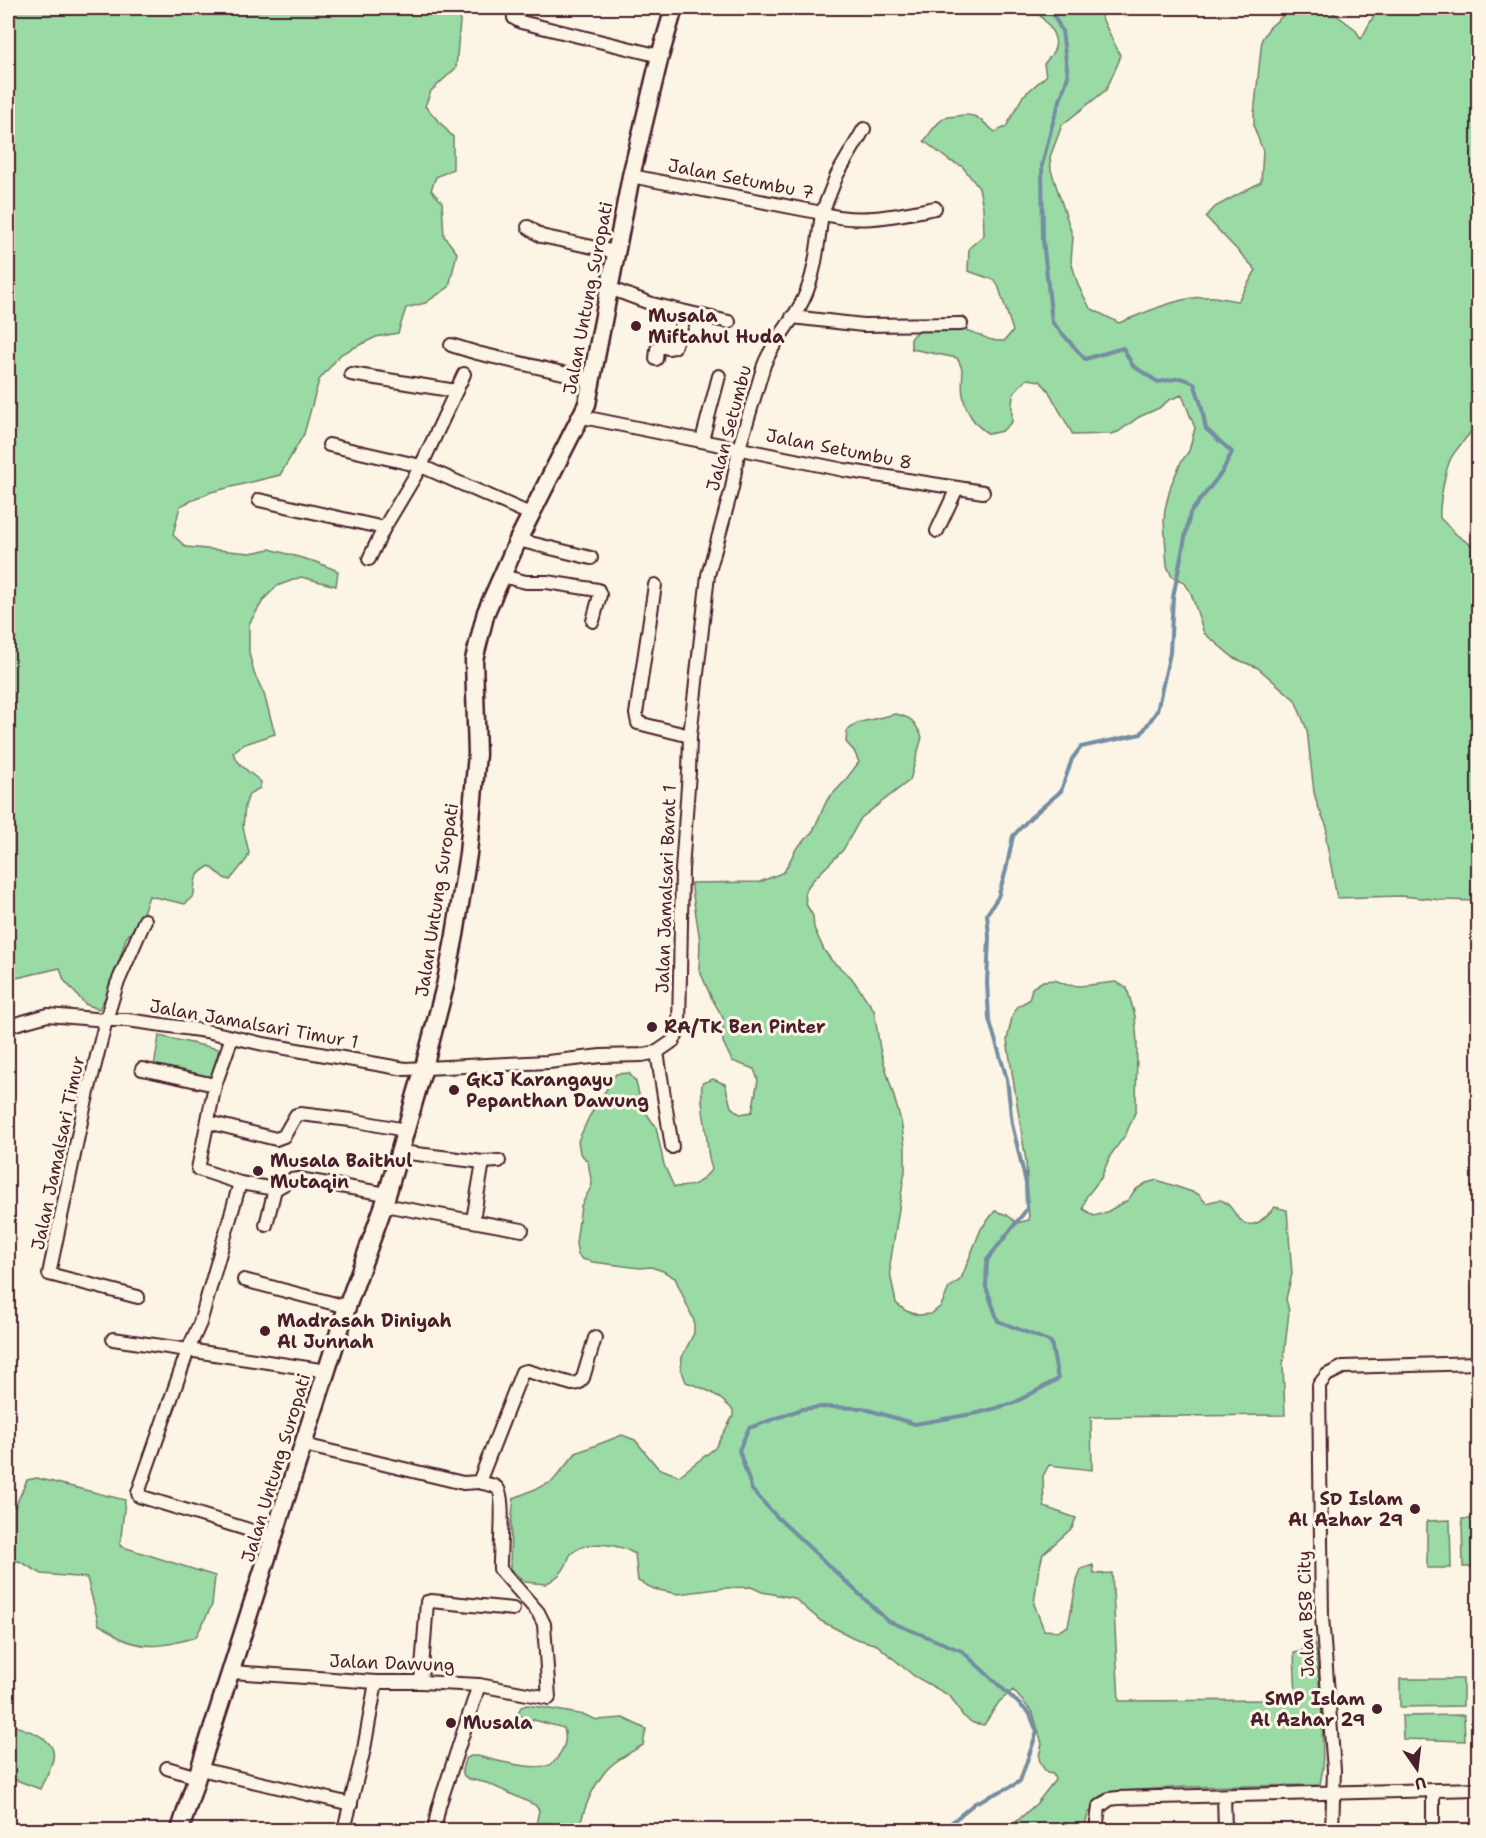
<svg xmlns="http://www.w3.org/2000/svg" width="1486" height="1838" font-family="'Shantell Sans',sans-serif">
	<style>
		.green { fill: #99daa5; stroke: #727c68; stroke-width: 1.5 }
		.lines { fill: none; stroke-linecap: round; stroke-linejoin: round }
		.stream { stroke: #748da2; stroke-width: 4 }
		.minor-casing { stroke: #4a1f2b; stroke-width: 16 }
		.secondary-casing { stroke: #4a1f2b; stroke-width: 21 }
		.minor { stroke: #fcf5e5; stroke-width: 12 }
		.secondary { stroke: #fcf5e5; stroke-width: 16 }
		.poi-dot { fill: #4a1f2b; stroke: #fcf5e5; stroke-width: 2 }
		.labels { text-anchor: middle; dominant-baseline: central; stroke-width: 6; stroke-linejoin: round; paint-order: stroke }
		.street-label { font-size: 18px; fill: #4a1f2b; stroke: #fcf5e5 }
		.poi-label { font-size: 18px; font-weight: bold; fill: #4a1f2b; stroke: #fcf5e5; text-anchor: start }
	</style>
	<rect width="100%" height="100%" fill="#fcf5e5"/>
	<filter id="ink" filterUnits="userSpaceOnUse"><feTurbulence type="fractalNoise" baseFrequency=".0167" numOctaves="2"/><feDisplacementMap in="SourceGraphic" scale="12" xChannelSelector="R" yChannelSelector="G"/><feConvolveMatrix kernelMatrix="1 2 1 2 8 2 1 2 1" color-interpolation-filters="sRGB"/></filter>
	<g filter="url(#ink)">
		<g class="green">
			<path d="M 8,8 L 459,8 L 461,9 L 456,68 L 431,91 L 425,106 L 453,137 L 453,169 L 436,177 L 431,190 L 442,202 L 444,236 L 457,253 L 449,287 L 425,303 L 406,308 L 398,333 L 376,337 L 341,354 L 319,380 L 304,434 L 280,475 L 211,492 L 180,506 L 173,535 L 186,547 L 250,553 L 270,549 L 316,562 L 338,571 L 336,586 L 301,577 L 277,586 L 264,599 L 249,624 L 249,653 L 254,673 L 264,694 L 275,734 L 242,745 L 233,753 C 239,767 249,771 261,782 L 260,788 L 249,794 L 245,806 L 243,827 L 249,853 L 247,859 L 230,880 L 224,878 L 210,866 C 196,873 194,879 194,895 L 185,904 L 149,896 L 140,921 L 126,938 L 112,986 L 99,1009 L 85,1004 L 64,980 L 60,968 L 8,980 Z"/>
			<path d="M 1033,8 L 1060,8 L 1064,13 L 1073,8 L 1105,8 L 1100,14 L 1120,55 L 1119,61 L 1106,90 L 1062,125 L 1050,157 L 1051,170 L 1073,237 L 1071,261 L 1078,285 L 1090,308 L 1119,323 C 1149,311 1182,295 1215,297 C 1222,298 1230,300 1238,301 L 1256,270 L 1206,217 L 1215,207 L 1261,182 L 1263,151 L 1254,127 L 1254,115 L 1262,39 L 1269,28 L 1287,12 L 1305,8 L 1327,8 L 1355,29 L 1361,39 L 1378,8 L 1478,8 L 1478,380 L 1472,383 C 1478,394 1478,397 1478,409 C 1478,432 1461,440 1451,458 C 1445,470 1439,504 1440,518 L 1457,535 L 1478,550 L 1478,901 L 1441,900 L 1401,896 L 1337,898 L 1326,839 L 1327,827 L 1317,804 L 1314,792 L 1307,730 L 1295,700 L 1258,668 L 1234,658 L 1204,633 L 1191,593 L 1184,582 L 1172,577 L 1167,566 L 1164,521 L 1165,509 L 1171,485 L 1181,462 L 1189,451 L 1195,428 L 1182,395 L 1169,400 L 1159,408 L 1139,417 L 1118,432 L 1111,434 L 1073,435 L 1048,390 L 1040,381 L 1028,379 C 1009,392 1012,401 1012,422 L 1002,431 L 989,434 C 975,426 965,411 963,395 C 960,378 967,375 957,358 L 912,349 C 910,343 910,336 917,333 C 926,328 959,327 969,331 C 983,335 988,342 1004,341 L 1013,331 L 998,285 L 994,280 L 968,271 L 969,248 L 984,235 L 983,207 L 979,188 L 962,166 L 950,161 L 924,141 C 930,134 938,119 948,117 C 951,116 954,117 957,116 C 977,112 980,120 995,132 L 1006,127 L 1023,96 L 1046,76 L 1044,64 C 1048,59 1054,53 1055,47 C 1059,33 1041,17 1033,8 Z"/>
			<path d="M 895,714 C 912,717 915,722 922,737 L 910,780 L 861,818 L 843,850 L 812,881 L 805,891 L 806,904 L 813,916 L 814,928 L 824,950 L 832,961 L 851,977 L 874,1010 L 880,1049 L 901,1121 L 905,1147 L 905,1171 L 890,1265 L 891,1278 L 896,1303 L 906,1311 L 918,1315 L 931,1314 L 941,1306 L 949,1288 L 961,1279 L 981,1229 L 995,1211 L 1007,1215 L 1017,1223 L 1029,1220 L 1026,1161 L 1007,1040 L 1012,1017 L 1018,1006 L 1029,1000 L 1032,988 L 1043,981 L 1055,980 L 1067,985 L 1080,986 L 1116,982 L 1127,988 L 1135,1016 L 1137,1043 L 1136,1110 L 1126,1134 L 1110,1156 L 1101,1178 L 1086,1197 L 1083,1209 L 1094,1216 L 1105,1213 L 1128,1200 L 1135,1190 L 1146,1183 L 1157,1180 L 1198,1194 L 1206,1203 C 1210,1202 1216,1200 1220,1200 C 1235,1203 1237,1231 1257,1223 C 1263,1220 1270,1212 1275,1207 L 1287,1210 L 1292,1274 L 1286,1299 L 1289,1311 L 1283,1365 L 1285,1415 L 1091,1417 L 1092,1470 L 1049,1465 L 1043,1476 L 1044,1507 L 1076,1518 L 1072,1528 L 1043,1554 L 1038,1574 L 1034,1604 L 1044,1630 L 1059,1631 L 1068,1626 L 1077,1581 L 1081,1569 L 1093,1565 L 1094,1574 L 1112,1573 L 1119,1701 L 1296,1700 L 1294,1653 L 1302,1651 L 1304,1643 L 1312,1638 L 1315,1646 L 1322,1706 L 1323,1768 L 1320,1785 L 1186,1787 L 1107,1792 L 1088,1814 L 1084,1830 L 1007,1830 L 1037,1803 L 1055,1780 L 1053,1774 L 1047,1773 L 1040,1763 L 1039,1756 L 1042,1744 L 1033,1713 L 1013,1690 L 999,1702 L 984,1725 L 973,1723 L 963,1716 L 950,1696 L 914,1676 L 877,1645 L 854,1638 L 821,1621 L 794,1598 L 762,1592 L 751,1587 L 725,1588 L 678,1594 L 654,1589 L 638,1581 L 635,1554 C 619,1544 588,1539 572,1553 C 569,1555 568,1561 566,1565 C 562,1574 554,1580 545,1584 L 525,1582 L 510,1569 L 511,1523 L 514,1498 L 552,1482 L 576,1453 L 622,1435 L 635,1440 L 658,1468 L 679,1476 L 715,1448 L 733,1416 L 733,1410 C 716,1393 708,1390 686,1382 L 681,1369 L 682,1357 L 694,1333 L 694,1321 L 675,1278 L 663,1271 L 651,1267 L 640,1268 L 593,1262 L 582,1259 L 578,1255 L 576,1243 L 581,1206 L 592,1185 L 588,1162 L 580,1153 L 578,1141 L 589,1117 L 616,1074 L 629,1073 L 636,1082 L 642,1107 L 656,1127 L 664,1165 L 674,1187 C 695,1187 699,1184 712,1169 C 707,1156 708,1145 706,1131 C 704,1115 700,1099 702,1083 L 713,1079 L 725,1084 L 731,1107 L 740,1114 L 752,1112 L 758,1080 L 754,1069 L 732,1061 L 723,1042 L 723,1018 L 711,997 L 699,969 L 700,941 L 691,883 L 760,882 L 784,872 L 796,849 L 813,831 L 827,800 L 844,782 L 859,762 L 854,751 L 846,742 L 847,731 L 857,723 Z"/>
			<path d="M 159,1036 L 219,1049 L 212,1078 L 154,1067 Z"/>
			<path d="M 37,1478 L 125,1500 L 120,1546 L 215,1576 L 212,1605 L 196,1637 C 170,1645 146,1651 120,1638 C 113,1634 108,1628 99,1625 L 87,1578 L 42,1574 L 19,1561 L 8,1563 L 8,1503 L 15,1507 L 27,1480 Z"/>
			<path d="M 1462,1519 L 1478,1519 L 1478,1567 L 1463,1567 Z"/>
			<path d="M 1450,1520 L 1451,1568 L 1427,1568 L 1427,1521 Z"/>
			<path d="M 1400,1679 L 1463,1679 L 1463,1706 L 1400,1707 Z"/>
			<path d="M 527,1705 L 585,1715 L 597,1720 L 623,1718 L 646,1729 L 643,1745 C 630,1753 613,1761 604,1773 C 591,1790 583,1811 579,1830 L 535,1830 L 539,1810 L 535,1805 L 487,1783 L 469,1779 L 464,1776 L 462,1770 L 465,1759 L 471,1756 L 478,1756 C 493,1760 541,1773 553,1763 C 556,1761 557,1758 559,1755 C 565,1746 567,1739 564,1728 L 523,1717 L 518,1713 L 521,1707 Z"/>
			<path d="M 1464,1715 L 1465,1741 L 1403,1739 L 1402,1716 Z"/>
			<path d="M 8,1718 L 9,1724 C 24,1729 58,1737 53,1759 C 51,1769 44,1780 40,1789 L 8,1777 Z"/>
		</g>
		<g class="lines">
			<path class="stream" d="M 945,1830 L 945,1828 L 975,1803 L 1014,1785 L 1020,1781 L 1037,1732 L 1030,1714 L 962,1651 L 888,1621 L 777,1517 L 752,1490 L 739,1450 L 749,1428 L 802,1409 L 822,1407 L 862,1408 L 915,1424 L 978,1413 L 1014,1403 L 1058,1379 L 1051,1342 L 998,1321 L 986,1287 L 987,1260 L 1027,1209 L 1026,1183 L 1012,1124 L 1007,1079 L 989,1019 L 987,983 L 989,937 L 987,914 L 998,897 L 1006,870 L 1013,836 L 1030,818 L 1061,791 L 1072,759 L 1081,747 L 1141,734 L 1157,711 L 1170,653 L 1173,597 L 1190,513 L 1222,472 L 1232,452 L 1206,429 L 1201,404 L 1194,383 L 1181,378 L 1158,382 L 1133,366 L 1123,348 L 1085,359 L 1052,322 L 1043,240 L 1042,165 L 1053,122 L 1068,76 L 1062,31 L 1050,8"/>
			<defs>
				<g id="minor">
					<path d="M 513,8 L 514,18 L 521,22 L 660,56"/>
					<path d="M 631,176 L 822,213 L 837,175 L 864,129"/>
					<path d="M 528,227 L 541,236 L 616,252"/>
					<path d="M 609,288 L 652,304 L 729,322"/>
					<path d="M 792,317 L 863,325 L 961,324"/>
					<path d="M 451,345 L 477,353 L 593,380"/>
					<path d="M 656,359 L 657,349 L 660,346 L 668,348 L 674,347 L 686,313"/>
					<path d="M 351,374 L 456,391"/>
					<path d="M 583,417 L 844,470 L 983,492"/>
					<path d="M 702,440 L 719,376"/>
					<path d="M 329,445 L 421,466 L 530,514"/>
					<path d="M 259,500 L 384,528"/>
					<path d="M 937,531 L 957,488"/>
					<path d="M 518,540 L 591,558"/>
					<path d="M 369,559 L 384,528 L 421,466 L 464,374"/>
					<path d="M 502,576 L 526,582 L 547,582 L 598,590 L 600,595 L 593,621"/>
					<path d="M 655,585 L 636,714 L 638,723 L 690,736"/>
					<path d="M 8,1026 L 48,1015 L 106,1020 L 127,1020 L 206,1031 L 263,1044 L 405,1069 L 548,1062 L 601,1056 L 642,1055 L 657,1052 L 673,1041 L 676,1036 L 679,1027 L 682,870 L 689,772 L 690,736 L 708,575 L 732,488 L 739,448 L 764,365 C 773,341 792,323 803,300 C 816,274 818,241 822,213 C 858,225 899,215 935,208"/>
					<path d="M 232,1037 L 215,1085 L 198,1169 L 240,1183 L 200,1323 L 188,1350 L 327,1371"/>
					<path d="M 657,1052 L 672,1147"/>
					<path d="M 142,1069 L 215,1085"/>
					<path d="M 208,1122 L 276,1139 L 284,1136 L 296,1115 L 300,1114 L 351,1120 L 405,1130"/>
					<path d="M 400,1152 L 483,1162 L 499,1161"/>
					<path d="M 240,1183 L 275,1189 L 291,1180 L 299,1179 L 387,1194"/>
					<path d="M 384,1205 L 522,1230"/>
					<path d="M 473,1220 L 483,1162"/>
					<path d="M 266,1225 L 275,1189"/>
					<path d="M 244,1280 L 347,1307"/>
					<path d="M 138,1297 L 49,1274 L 83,1112 L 106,1020 L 117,984 L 145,920"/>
					<path d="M 113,1339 L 188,1350 L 138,1493 L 139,1496 L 275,1538"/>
					<path d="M 304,1445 L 463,1483 L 479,1482 L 522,1372 L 527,1371 L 572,1384 L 578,1383 L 583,1378 L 595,1338"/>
					<path d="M 232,1672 L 376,1682 L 421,1682 L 479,1685 L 549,1698 L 544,1624 L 538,1612 L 500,1569 C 499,1555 506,1495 497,1488 C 493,1484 484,1484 479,1482"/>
					<path d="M 421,1682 L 427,1602 L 431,1601 L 513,1609"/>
					<path d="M 167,1768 L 197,1777"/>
					<path d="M 200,1769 L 351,1804"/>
					<path d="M 1433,1790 L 1433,1830"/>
					<path d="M 1224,1796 L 1225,1830"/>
					<path d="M 344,1830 L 364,1749 L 376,1682"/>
					<path d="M 434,1830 L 439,1806 L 479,1685"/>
					<path d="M 1096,1830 L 1099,1807 L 1110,1799 L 1118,1798 L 1478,1789"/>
					<path d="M 1332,1830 L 1334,1770 L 1322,1617 L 1319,1385 L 1327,1375 L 1343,1367 L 1478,1363"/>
				</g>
				<path id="secondary" d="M 180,1830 L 347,1307 L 384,1205 L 424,1067 L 445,986 L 455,935 L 468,854 L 477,754 L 474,660 L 486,612 L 518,540 L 587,404 L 631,176 L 660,56 L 674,8"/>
			</defs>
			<use href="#minor" class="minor-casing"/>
			<use href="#secondary" class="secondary-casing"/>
			<use href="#minor" class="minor"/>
			<use href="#secondary" class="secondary"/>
		</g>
	</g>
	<g class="poi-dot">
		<circle cx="636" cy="326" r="6"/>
		<circle cx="652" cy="1027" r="6"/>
		<circle cx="454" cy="1090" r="6"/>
		<circle cx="258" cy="1171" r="6"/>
		<circle cx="265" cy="1331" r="6"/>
		<circle cx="1415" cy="1509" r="6"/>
		<circle cx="1377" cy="1709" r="6"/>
		<circle cx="451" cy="1723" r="6"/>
	</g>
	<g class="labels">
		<g class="street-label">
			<text transform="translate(741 179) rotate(11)">Jalan Setumbu 7</text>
			<text transform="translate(588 298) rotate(-79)">Jalan Untung Suropati</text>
			<text transform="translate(729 428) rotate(-75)">Jalan Setumbu</text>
			<text transform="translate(839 449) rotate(11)">Jalan Setumbu 8</text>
			<text transform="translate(666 889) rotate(-88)">Jalan Jamalsari Barat 1</text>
			<text transform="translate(437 900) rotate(-81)">Jalan Untung Suropati</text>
			<text transform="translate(254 1024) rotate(10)">Jalan Jamalsari Timur 1</text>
			<text transform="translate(58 1153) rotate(-78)">Jalan Jamalsari Timur</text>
			<text transform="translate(276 1468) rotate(-73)">Jalan Untung Suropati</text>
			<text transform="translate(1306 1614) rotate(-92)">Jalan BSB City</text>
			<text transform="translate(392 1663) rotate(2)">Jalan Dawung</text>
		</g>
		<g class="poi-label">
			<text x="648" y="316">Musala<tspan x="648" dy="21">Miftahul Huda</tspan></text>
			<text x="664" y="1027">RA/TK Ben Pinter</text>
			<text x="466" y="1080">GKJ Karangayu<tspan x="466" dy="21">Pepanthan Dawung</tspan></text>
			<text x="270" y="1161">Musala Baithul<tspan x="270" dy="21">Mutaqin</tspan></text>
			<text x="277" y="1321">Madrasah Diniyah<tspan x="277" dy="21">Al Junnah</tspan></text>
			<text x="1403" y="1499" text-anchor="end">SD Islam<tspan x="1403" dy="21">Al Azhar 29</tspan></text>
			<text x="1365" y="1699" text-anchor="end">SMP Islam<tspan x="1365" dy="21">Al Azhar 29</tspan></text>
			<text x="463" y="1723">Musala</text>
		</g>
	</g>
	<rect width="1486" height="1838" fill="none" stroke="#fcf5e5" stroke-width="30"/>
	<rect x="15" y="15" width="1456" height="1808" fill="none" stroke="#4a1f2b" stroke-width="2" filter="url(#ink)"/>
	<g transform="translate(1417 1769) rotate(166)" stroke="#fcf5e5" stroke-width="4.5" paint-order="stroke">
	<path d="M0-4.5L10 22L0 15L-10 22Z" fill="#4a1f2b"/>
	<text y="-9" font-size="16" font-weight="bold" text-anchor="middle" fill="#4a1f2b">U</text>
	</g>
</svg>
